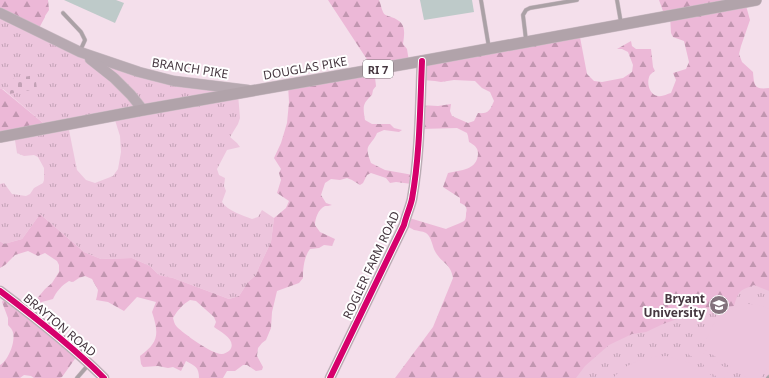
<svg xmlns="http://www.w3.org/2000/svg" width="769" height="378" font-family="'Noto Sans',sans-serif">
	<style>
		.grass { fill: url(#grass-tufts); fill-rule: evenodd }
		.forest { fill: url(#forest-firs); fill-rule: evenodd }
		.cemetery { fill: url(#cemetery-stones) }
		.pitch { fill: #edc5dd }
		.building { fill: #becac9 }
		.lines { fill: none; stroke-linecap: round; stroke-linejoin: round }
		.lane-casing { stroke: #ccbcc5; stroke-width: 4.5 }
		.secondary-casing { stroke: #ccbcc5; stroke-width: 11 }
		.primary-casing { stroke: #ccbcc5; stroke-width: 12 }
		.lane { stroke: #aba1a6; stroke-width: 3.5 }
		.secondary { stroke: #b7a9b1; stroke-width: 10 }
		.primary { stroke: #b1a3aa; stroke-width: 11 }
		.cycleway-casing { stroke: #fff; stroke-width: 8 }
		.cycleway { stroke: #d6006c; stroke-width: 6 }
		.labels { text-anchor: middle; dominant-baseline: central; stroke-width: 4; stroke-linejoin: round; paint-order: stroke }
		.shield { fill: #fff; stroke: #7e7379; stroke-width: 1 }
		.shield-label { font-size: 11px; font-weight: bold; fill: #463740 }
		.street-label { font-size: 12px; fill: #463740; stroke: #fff }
		.poi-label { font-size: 12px; font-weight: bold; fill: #463740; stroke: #fff; text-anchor: end }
	</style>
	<defs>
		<pattern id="grass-tufts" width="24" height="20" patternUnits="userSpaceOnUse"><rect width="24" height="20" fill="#edc5dd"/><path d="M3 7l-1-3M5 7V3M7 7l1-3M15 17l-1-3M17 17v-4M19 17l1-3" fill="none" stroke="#c2a1b5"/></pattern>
		<pattern id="forest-firs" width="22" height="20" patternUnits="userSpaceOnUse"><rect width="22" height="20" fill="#ecb8d7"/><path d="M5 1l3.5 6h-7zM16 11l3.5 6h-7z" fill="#c196b0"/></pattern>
		<pattern id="cemetery-stones" width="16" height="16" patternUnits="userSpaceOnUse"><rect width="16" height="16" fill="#edc5dd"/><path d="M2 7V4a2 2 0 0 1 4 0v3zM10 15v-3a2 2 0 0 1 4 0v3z" fill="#c2a1b5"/></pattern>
	</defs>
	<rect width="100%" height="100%" fill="#f4dfeb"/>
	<g class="grass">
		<path d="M 0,12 L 84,54 L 238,94 L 240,118 L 238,124 L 230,137 L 237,143 L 240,147 L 227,150 L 217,169 L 219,175 L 225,178 L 224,186 L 226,191 L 222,202 C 228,211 242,215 252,219 L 258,217 L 262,210 L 274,218 L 271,242 L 259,267 L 256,275 L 248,282 L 239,296 L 229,299 L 173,278 L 159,275 L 150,266 L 132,258 L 101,259 L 84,252 L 40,214 L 22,239 L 4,244 L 0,241 L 0,184 L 4,183 L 12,194 L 26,196 L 30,194 L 34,188 L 43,183 L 44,180 L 44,168 L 38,157 L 34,155 L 24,156 L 17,153 L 14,134 L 48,127 L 3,89 L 0,89 ZM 114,117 L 120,136 L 121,152 L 118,169 L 113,176 L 95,183 L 86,180 L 77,170 L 68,125 Z"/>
		<path d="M 769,222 L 769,378 L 492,378 Z"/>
	</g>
	<g class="forest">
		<path d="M 0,0 L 48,0 L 49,10 L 45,16 L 45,17 L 38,30 L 0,12 Z"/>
		<path d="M 328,0 L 379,0 C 381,4 381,8 383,12 C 384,15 388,16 391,17 C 406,22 405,30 403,44 L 407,49 L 409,62 L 374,69 L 376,86 L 373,90 L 372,95 C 362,104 363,107 365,120 L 372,124 L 390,124 L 394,128 L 402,130 L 399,132 L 384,130 L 377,133 C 375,138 373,140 370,144 C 365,149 369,157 371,163 L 385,170 L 413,175 L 412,184 L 396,182 L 390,183 L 386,178 L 371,173 L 367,175 L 363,183 L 360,185 L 352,180 L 347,178 L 340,180 L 331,179 L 325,183 L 321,195 L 326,203 L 332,205 C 329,206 327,206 325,206 C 318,209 315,219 315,225 L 320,232 L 335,239 L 332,246 L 324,245 L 319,248 L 310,249 C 304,257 303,268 303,278 L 299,283 L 277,291 L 272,312 L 271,328 L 266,340 L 262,343 L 258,348 L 257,356 L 263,367 L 262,370 L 256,371 L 247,365 L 243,365 L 235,371 L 227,371 L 223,378 L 199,378 C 199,367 195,366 186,361 L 181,371 L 173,367 L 168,368 L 158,366 L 143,367 L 141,364 L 140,356 C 159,342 159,334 152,312 L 156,302 L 137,297 L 124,311 L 108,302 L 96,300 L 97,296 L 98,290 L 92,279 L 85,276 L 79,278 L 73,282 L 69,281 C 62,285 56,292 53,299 L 38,303 L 33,310 L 30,307 L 45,289 L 52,283 L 59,272 L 59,265 L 57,261 L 45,253 L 38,256 L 28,251 L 15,255 L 5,265 L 0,268 L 0,241 L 4,244 L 22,239 L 40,214 L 84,252 L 101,259 L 132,258 L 150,266 L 159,275 L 173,278 L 229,299 L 239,296 L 248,282 L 256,275 L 259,267 L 271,242 L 274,218 L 286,208 L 289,201 L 277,193 L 281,180 L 279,173 L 281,169 L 274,158 L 281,143 L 287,123 L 289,102 L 288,85 L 370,69 L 368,61 ZM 190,300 L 196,301 L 214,317 L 216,322 L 214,327 C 221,332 237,340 230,350 C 228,352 224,354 222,354 C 213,355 183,333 177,327 C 174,324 174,321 173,318 C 177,311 183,304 190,300 Z"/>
		<path d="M 659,0 L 754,0 L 745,2 L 750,20 L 741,46 L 739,54 L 742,62 L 753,72 C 754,85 754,90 769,88 L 769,291 L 754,285 C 739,291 739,290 734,306 L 708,308 L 700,312 L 697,310 L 691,310 L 680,318 L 663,324 L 646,332 L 632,334 L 609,345 L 585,366 L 576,378 L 395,378 L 433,327 L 453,278 C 451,264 442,263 436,253 C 432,247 432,237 426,233 C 422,231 418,231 414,230 C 411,228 408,227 405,225 L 406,217 L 446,229 C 450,227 464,222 465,220 C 466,218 466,215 466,213 C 468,207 465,205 460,203 L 460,198 L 443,187 L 448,173 C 461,170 477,170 478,154 C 478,147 474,145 469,142 L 468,136 L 467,133 L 457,128 L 420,129 L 421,105 L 438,106 L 451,104 L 450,111 L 452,116 L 468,123 L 474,121 L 478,113 C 489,114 490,110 494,101 L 490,92 L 482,88 L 475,81 L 454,80 L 441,82 L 435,81 L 423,80 L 423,63 L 579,32 L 587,74 L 594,81 L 602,82 L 623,78 L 632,72 L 633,65 L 628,52 L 622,49 L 617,49 L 631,41 L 632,46 L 636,49 L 651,49 L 653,67 L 655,71 C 654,71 650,75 650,75 C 646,82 649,95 658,96 C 662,97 667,94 671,93 L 676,80 L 673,73 L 686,69 L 689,62 L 684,41 L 673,37 L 671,33 L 670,16 L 664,14 Z"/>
		<path d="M 0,89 L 2,89 L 48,127 L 0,136 Z"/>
		<path d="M 5,297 L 77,356 L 62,377 L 60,378 L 34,378 L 31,376 L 24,375 L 20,378 L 0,378 L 0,365 C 9,360 17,339 12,330 C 11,328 9,326 8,325 L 8,318 L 2,302 Z"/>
	</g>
	<path class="cemetery" d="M 35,75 L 37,89 L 9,94 L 7,80 Z"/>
	<g class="pitch">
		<path d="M 742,304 C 751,304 761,304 769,309 L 769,365 L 761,378 L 747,378 L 704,349 C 708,332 714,318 730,309 C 734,307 738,306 742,304 Z"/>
		<path d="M 692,346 L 729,370 L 724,378 L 719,378 L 703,368 L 704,365 L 688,354 Z"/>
		<path d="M 666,356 C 684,361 702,365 714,378 L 613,378 L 623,368 L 644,358 Z"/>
	</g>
	<g class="building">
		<path d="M 64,0 L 116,0 L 124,3 L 115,23 Z"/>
		<path d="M 420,0 L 472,0 L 474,12 L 424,20 Z"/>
	</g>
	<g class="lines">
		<defs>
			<g id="lane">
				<path d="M 481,0 L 489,48"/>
				<path d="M 617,0 L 621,23"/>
				<path d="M 63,13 L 81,32 L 85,40 L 80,51"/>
				<path d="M 526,40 L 523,15 L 526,10 L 530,8 L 577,0"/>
				<path d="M 77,378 L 89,364"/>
				<path d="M 768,378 L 769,377"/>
			</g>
			<g id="secondary">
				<path d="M 0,13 L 80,52 L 139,72 L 174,81 L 248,90"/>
				<path d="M 90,59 L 114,78 L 131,95 L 143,110"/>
				<path d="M 0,291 C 36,318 72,346 104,378"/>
				<path d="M 330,378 L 404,225 C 406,216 410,208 412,199 C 420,154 420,107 422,61"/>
			</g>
			<path id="primary" d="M 0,137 L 143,110 L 422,61 L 756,0"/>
		</defs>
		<use href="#lane" class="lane-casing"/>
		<use href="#secondary" class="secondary-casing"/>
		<use href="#primary" class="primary-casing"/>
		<use href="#lane" class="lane"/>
		<use href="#secondary" class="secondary"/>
		<use href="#primary" class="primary"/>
		<defs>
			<g id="cycleway">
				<path d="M 0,291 C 36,318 72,346 104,378"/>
				<path d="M 330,378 L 404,225 C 406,216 410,208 412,199 C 420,154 420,107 422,61"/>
			</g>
		</defs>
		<use href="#cycleway" class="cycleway-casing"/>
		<use href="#cycleway" class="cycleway"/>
	</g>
	<defs>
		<symbol id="university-disc" viewBox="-11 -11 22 22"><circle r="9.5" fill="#83727c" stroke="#fff"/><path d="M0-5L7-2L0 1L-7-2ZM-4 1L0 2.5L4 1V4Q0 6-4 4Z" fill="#fff"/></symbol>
	</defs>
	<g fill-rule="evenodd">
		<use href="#university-disc" x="708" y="294" width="22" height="22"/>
	</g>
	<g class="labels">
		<rect class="shield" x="363" y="60" width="30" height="18" rx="3"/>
		<g class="shield-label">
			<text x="378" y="69">RI 7</text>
		</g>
		<g class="street-label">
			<text transform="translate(190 68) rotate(9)">BRANCH PIKE</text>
			<text transform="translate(305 68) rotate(-10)">DOUGLAS PIKE</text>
			<text transform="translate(371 265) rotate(-65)">ROGLER FARM ROAD</text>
			<text transform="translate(60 325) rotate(40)">BRAYTON ROAD</text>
		</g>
		<g class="poi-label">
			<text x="705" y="298">Bryant<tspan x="705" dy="14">University</tspan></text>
		</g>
	</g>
</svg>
